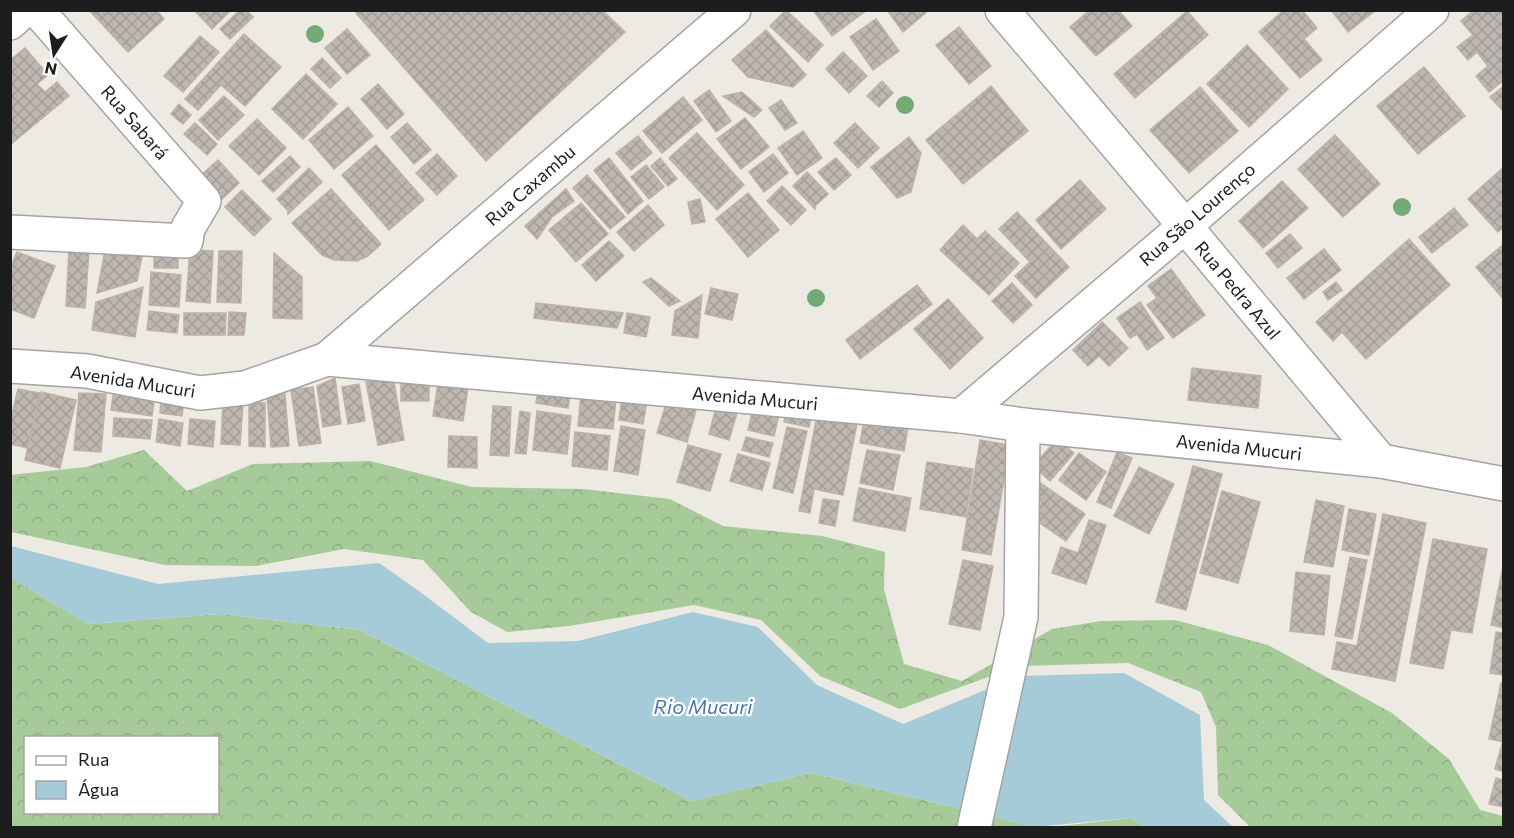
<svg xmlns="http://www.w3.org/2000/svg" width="1514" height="838" font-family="Commissioner,sans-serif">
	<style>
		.forest { fill: url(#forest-crowns); fill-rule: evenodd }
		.water { fill: #a5cbd9 }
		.building { fill: url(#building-cross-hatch); stroke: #beb2a6; stroke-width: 1.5 }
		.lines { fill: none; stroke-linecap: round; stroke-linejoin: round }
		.street-casing { stroke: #a4a4a4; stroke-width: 36 }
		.street { stroke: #fff; stroke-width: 33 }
		.tree { fill: #73aa76 }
		.labels { text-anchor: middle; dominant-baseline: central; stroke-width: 4.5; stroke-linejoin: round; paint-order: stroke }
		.street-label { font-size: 18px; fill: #1d1d1d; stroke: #fff }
		.water-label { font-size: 20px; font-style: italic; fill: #4e77a7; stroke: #fff }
	</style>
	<defs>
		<pattern id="forest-crowns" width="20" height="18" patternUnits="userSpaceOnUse" patternTransform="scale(1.5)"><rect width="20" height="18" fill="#a6cb99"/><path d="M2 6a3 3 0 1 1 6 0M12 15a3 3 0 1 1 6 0" fill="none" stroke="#8eae83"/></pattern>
		<pattern id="building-cross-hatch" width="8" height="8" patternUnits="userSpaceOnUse" patternTransform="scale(1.5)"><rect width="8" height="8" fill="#beb6b0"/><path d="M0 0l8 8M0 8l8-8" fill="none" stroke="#a39c97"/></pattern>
	</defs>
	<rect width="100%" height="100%" fill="#edeae3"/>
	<g class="forest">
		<path d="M 144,450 L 187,491 L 253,464 L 370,461 L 472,487 L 583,489 L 670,499 L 723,526 L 822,536 L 885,552 L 884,589 L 904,664 L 962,681 L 1052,629 L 1101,621 L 1175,620 L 1268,645 L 1392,713 L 1449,759 L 1480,810 L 1503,816 L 1503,827 L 1250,827 L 1218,795 L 1216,727 L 1201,692 L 1128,663 L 1019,666 L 900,709 L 820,676 L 761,620 L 694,605 L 569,626 L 507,632 L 471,612 L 423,560 L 344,549 L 256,566 L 165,565 L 11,532 L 10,475 L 86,467 Z"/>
		<path d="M 11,578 L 88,624 L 220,614 L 360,630 L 691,801 L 812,773 L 1034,827 L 11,828 ZM 26,738 L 218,738 L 218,812 L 26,812 Z"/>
		<path d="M 1131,818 L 1145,827 L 1043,828 Z"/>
	</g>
	<path class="water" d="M 11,546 L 158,584 L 379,563 L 419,591 L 488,643 L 578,641 L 693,612 L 758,627 L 817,685 L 903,724 L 1019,676 L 1124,673 L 1200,715 L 1204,800 L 1233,827 L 1145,827 L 1131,818 L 1034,827 L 812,773 L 691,801 L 360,630 L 220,614 L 88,624 L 11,578 Z"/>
	<g class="building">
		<path d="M 89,10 L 156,10 L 164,19 L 128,52 Z"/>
		<path d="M 194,10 L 231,10 L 212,29 Z"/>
		<path d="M 240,10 L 246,10 L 253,17 L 230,39 L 220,29 Z"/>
		<path d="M 359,10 L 602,10 L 625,32 L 486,161 L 356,13 Z"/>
		<path d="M 786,10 L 823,45 L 808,62 L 770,26 Z"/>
		<path d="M 813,10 L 867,10 L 832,36 Z"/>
		<path d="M 887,10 L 929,10 L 903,32 Z"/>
		<path d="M 1090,10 L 1118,10 L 1132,26 L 1096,56 L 1070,27 Z"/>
		<path d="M 1284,10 L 1302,10 L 1317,28 L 1304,39 L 1322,60 L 1300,78 L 1259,32 Z"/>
		<path d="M 1331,10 L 1376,10 L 1348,32 Z"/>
		<path d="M 1474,10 L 1504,10 L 1504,80 L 1489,92 L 1476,76 L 1488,66 L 1477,52 L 1468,60 L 1457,47 L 1473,35 L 1461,21 Z"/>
		<path d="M 1187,11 L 1208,35 L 1135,98 L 1114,74 Z"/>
		<path d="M 876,19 L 899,51 L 873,70 L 850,37 Z"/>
		<path d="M 959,27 L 991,66 L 969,84 L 936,45 Z"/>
		<path d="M 347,29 L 370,55 L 347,74 L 325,48 Z"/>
		<path d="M 766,30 L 806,75 L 793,87 L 748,77 L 732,60 Z"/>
		<path d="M 244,34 L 281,67 L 245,106 L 221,85 L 198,110 L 185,99 Z"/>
		<path d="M 200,36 L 219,52 L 183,92 L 164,76 Z"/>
		<path d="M 1247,45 L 1288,89 L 1249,127 L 1207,84 Z"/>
		<path d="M 25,48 L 48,75 L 37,84 L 45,92 L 57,82 L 69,96 L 10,145 L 10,60 Z"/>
		<path d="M 843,52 L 867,76 L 849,93 L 826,69 Z"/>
		<path d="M 322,58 L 341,78 L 330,88 L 311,69 Z"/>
		<path d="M 1424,67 L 1465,116 L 1418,154 L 1377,106 Z"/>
		<path d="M 306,74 L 337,104 L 303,139 L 272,109 Z"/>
		<path d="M 882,81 L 893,93 L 879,107 L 867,96 Z"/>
		<path d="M 378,84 L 404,114 L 387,129 L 361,99 Z"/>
		<path d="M 991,86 L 1028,131 L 963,184 L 926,140 Z"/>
		<path d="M 1504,86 L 1504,112 L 1490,97 Z"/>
		<path d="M 1200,87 L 1238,131 L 1189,173 L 1150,130 Z"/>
		<path d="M 709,90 L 731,121 L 716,132 L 694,101 Z"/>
		<path d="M 742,92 L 762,110 L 754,117 L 723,96 Z"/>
		<path d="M 224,96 L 244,115 L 218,140 L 199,120 Z"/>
		<path d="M 683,97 L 702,120 L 662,153 L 643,131 Z"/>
		<path d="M 781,100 L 797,123 L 785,130 L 769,108 Z"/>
		<path d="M 179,104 L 191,115 L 183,124 L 171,114 Z"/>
		<path d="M 348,107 L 373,136 L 334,169 L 309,140 Z"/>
		<path d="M 745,118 L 769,147 L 741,169 L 717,139 Z"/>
		<path d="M 257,119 L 286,148 L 259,175 L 229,146 Z"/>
		<path d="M 195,123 L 217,144 L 207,155 L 184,134 Z"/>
		<path d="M 407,123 L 431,150 L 414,164 L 391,137 Z"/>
		<path d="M 855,123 L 879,148 L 858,168 L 834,143 Z"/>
		<path d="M 803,131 L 822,158 L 797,175 L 778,148 Z"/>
		<path d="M 697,133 L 744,185 L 717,210 L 669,158 Z"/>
		<path d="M 1335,135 L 1380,184 L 1343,217 L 1298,169 Z"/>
		<path d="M 638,136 L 652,153 L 631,170 L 616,153 Z"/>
		<path d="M 909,137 L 921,153 L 911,192 L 897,198 L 871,167 Z"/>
		<path d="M 376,145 L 424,200 L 389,230 L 342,175 Z"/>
		<path d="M 437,154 L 457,176 L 437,195 L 416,173 Z"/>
		<path d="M 773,154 L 788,173 L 764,192 L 749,172 Z"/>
		<path d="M 290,156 L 300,167 L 273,192 L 262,181 Z"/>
		<path d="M 609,158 L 643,201 L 628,214 L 594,170 Z"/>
		<path d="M 660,158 L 677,179 L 668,186 L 651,166 Z"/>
		<path d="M 836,158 L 851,175 L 834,190 L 818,172 Z"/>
		<path d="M 218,160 L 239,183 L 221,200 L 199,177 Z"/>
		<path d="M 646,165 L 664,187 L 649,199 L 631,177 Z"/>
		<path d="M 1504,167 L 1504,227 L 1498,232 L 1468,199 Z"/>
		<path d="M 309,168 L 322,182 L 288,214 L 288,211 L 277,199 Z"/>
		<path d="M 807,172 L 828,194 L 815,206 L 815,209 L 793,186 Z"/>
		<path d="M 587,175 L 625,217 L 610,229 L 573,188 Z"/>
		<path d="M 1080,180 L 1106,209 L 1061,249 L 1036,220 Z"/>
		<path d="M 1282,181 L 1308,208 L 1263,248 L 1239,221 Z"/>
		<path d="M 782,186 L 806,210 L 791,225 L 767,201 Z"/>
		<path d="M 331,189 L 381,244 L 368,256 L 357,261 L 334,260 L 322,255 L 292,223 Z"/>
		<path d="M 566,189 L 574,201 L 552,217 L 537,239 L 525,226 Z"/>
		<path d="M 242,190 L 271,219 L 254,236 L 225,207 Z"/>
		<path d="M 748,193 L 779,230 L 748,257 L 716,219 Z"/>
		<path d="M 700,199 L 705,222 L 692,224 L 688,202 Z"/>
		<path d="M 581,203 L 608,234 L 576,262 L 549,230 Z"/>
		<path d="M 648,205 L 664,225 L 634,251 L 617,232 Z"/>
		<path d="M 1454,208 L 1468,225 L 1432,253 L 1419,237 Z"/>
		<path d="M 1017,212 L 1069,267 L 1036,298 L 1015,276 L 1030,262 L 999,229 Z"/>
		<path d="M 963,225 L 977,239 L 985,231 L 1019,263 L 989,295 L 940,250 Z"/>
		<path d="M 1290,234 L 1302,248 L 1278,268 L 1266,253 Z"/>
		<path d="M 1409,239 L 1450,285 L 1366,359 L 1342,332 L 1333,341 L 1316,322 Z"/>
		<path d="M 609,241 L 624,256 L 596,281 L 582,265 Z"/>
		<path d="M 1504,244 L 1504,300 L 1476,267 Z"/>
		<path d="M 1324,249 L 1341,270 L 1304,299 L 1287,278 Z"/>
		<path d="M 69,250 L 89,251 L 85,308 L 66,306 Z"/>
		<path d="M 105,250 L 142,256 L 137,281 L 97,293 Z"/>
		<path d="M 190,250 L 213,251 L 210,303 L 186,301 Z"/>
		<path d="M 219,251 L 242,251 L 241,303 L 217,302 Z"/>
		<path d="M 17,252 L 55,266 L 34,318 L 10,309 L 10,269 Z"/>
		<path d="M 154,252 L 178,254 L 178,268 L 154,268 Z"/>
		<path d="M 274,253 L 302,277 L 302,319 L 273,318 Z"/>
		<path d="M 1171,269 L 1205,315 L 1173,338 L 1147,305 L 1157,298 L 1148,286 Z"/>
		<path d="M 151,272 L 181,275 L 179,307 L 149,305 Z"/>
		<path d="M 651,278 L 680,301 L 669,306 L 643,282 Z"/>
		<path d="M 1336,282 L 1342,290 L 1328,300 L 1323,292 Z"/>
		<path d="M 1012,283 L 1032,305 L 1013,323 L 992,301 Z"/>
		<path d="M 917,285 L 932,304 L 860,359 L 846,340 Z"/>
		<path d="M 143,287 L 135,337 L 92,330 L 96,302 Z"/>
		<path d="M 711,288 L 738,294 L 732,320 L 705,314 Z"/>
		<path d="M 702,295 L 698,338 L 672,335 L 675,311 Z"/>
		<path d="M 948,299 L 983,338 L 950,369 L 914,329 Z"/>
		<path d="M 1140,302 L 1164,338 L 1147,350 L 1137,334 L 1130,338 L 1117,318 Z"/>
		<path d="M 536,303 L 623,313 L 617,328 L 534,318 Z"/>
		<path d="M 149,311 L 179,315 L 177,333 L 147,330 Z"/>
		<path d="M 229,312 L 246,313 L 244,335 L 228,335 Z"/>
		<path d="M 184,313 L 226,313 L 225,335 L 184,335 Z"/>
		<path d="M 627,313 L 650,317 L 646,337 L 624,333 Z"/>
		<path d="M 1102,322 L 1128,348 L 1109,366 L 1099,356 L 1088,366 L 1073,350 Z"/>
		<path d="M 1192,368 L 1261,376 L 1258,408 L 1188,400 Z"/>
		<path d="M 393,377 L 404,440 L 378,445 L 366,382 Z"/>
		<path d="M 335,378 L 341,424 L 323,427 L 317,386 Z"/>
		<path d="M 401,383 L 429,384 L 429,401 L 401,401 Z"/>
		<path d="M 438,383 L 468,388 L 463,421 L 433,416 Z"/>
		<path d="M 359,384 L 365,421 L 348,424 L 342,387 Z"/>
		<path d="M 539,384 L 571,389 L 568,408 L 536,403 Z"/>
		<path d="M 313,387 L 321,443 L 299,446 L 291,390 Z"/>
		<path d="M 18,389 L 40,393 L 28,448 L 10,444 L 10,422 Z"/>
		<path d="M 114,389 L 155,395 L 152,416 L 111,410 Z"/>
		<path d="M 41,392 L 76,400 L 60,468 L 25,460 Z"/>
		<path d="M 79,393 L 106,394 L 101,452 L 74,450 Z"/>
		<path d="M 285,394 L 289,446 L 271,447 L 267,395 Z"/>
		<path d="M 581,394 L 616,398 L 613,429 L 578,426 Z"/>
		<path d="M 622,397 L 647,401 L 643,424 L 619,420 Z"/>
		<path d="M 161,398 L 184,401 L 182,416 L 160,413 Z"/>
		<path d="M 718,400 L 739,406 L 729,440 L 709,434 Z"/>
		<path d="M 667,401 L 696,410 L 687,442 L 657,433 Z"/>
		<path d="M 249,402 L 265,403 L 265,447 L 249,446 Z"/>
		<path d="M 223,403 L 243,404 L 240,445 L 221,444 Z"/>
		<path d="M 754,404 L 780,410 L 774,436 L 748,430 Z"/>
		<path d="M 493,406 L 511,407 L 509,456 L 490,455 Z"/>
		<path d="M 787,408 L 812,413 L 809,427 L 784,422 Z"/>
		<path d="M 818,410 L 858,418 L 843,495 L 814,489 L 810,513 L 799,511 Z"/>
		<path d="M 520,411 L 530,413 L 526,454 L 515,453 Z"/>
		<path d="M 537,411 L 571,416 L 567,454 L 533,450 Z"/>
		<path d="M 865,414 L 909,421 L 904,451 L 860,443 Z"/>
		<path d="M 114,418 L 152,420 L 150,439 L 113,436 Z"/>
		<path d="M 159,419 L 183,423 L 180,446 L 156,442 Z"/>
		<path d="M 190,419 L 215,421 L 213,447 L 188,444 Z"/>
		<path d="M 621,426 L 645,430 L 638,475 L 614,471 Z"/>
		<path d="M 787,427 L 807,431 L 793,493 L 773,488 Z"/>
		<path d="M 575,432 L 610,436 L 607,470 L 572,466 Z"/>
		<path d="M 449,436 L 477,437 L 477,468 L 448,467 Z"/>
		<path d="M 746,437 L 773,443 L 769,457 L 742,450 Z"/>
		<path d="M 1057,439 L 1074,453 L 1050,481 L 1033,466 Z"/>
		<path d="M 980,440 L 1010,445 L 991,555 L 962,550 Z"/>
		<path d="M 688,445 L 721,454 L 710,491 L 677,482 Z"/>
		<path d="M 867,450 L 900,455 L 893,490 L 860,483 Z"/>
		<path d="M 1117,452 L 1132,458 L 1111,508 L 1097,502 Z"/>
		<path d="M 1079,453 L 1106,472 L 1086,500 L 1059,480 Z"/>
		<path d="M 738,454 L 770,463 L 762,490 L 730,481 Z"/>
		<path d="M 927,462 L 973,469 L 966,517 L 920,509 Z"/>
		<path d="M 1193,466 L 1222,474 L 1186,610 L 1156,602 Z"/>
		<path d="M 1139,467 L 1174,484 L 1149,534 L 1114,516 Z"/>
		<path d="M 1035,479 L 1085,514 L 1066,541 L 1031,517 L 1042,502 L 1027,491 Z"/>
		<path d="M 859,488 L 911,498 L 905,531 L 853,521 Z"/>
		<path d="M 1222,491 L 1260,502 L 1238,583 L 1200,573 Z"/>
		<path d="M 823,499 L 839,501 L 835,526 L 819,523 Z"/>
		<path d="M 1316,500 L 1344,506 L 1333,567 L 1304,562 Z"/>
		<path d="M 1349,509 L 1376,514 L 1369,555 L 1342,550 Z"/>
		<path d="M 1383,514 L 1426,523 L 1395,681 L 1332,669 L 1337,642 L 1357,646 Z"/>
		<path d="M 1089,520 L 1106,525 L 1086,584 L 1052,573 L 1061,547 L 1078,553 Z"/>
		<path d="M 1433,539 L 1487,549 L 1472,633 L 1451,630 L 1443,669 L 1410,663 Z"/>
		<path d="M 1350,557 L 1367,560 L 1352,639 L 1335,636 Z"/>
		<path d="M 963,560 L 993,566 L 980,630 L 949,624 Z"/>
		<path d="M 1504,562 L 1504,628 L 1491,625 Z"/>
		<path d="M 1296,572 L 1330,576 L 1324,635 L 1290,631 Z"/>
		<path d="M 1496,632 L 1504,633 L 1504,675 L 1490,673 Z"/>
		<path d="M 1501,683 L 1504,683 L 1504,742 L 1489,739 Z"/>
		<path d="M 1502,744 L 1504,744 L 1504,772 L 1495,769 Z"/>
		<path d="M 1496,778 L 1504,780 L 1504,807 L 1489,804 Z"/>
	</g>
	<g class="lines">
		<defs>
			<g id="street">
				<path d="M 1002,10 L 1185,226 L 1381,461"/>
				<path d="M 10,23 L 24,10"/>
				<path d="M 10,232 L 186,241 L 188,228 L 204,201 L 37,10"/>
				<path d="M 327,359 L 734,10"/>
				<path d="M 10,366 L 87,371 L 200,393 L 245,388 L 327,359 L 961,416 L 1023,425 L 1381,461 L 1504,484"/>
				<path d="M 961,416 L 1185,226 L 1432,10"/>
				<path d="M 974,828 L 1021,617 L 1023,425"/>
			</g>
		</defs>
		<use href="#street" class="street-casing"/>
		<use href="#street" class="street"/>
	</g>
	<g class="tree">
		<circle cx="315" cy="34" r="9"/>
		<circle cx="905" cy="105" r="9"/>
		<circle cx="1402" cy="207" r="9"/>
		<circle cx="816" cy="298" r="9"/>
	</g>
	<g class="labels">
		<g class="street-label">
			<text transform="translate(135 122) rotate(49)">Rua Sabará</text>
			<text transform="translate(530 185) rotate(-41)">Rua Caxambu</text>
			<text transform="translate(1197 214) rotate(-41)">Rua São Lourenço</text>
			<text transform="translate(1238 290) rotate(50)">Rua Pedra Azul</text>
			<text transform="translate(133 381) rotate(9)">Avenida Mucuri</text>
			<text transform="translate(755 398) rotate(5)">Avenida Mucuri</text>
			<text transform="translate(1239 447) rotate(6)">Avenida Mucuri</text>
		</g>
		<g class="water-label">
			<text x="703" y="706">Rio Mucuri</text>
		</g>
	</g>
	<rect width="1514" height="838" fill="none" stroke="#1d1d1d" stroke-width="24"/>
	<rect x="24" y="736" width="195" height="78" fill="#ffffff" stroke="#a5a5a5" stroke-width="1.5"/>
	<rect x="36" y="756" width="30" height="9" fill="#ffffff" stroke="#a5a5a5" stroke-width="1.5"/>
	<text x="78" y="766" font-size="18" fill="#1d1d1d">Rua</text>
	<rect x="36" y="781" width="30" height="18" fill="#a5cbd9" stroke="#a5a5a5" stroke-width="1.5"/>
	<text x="78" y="796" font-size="18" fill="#1d1d1d">Água</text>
	<g transform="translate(54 54) rotate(192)" stroke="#ffffff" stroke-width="4.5" paint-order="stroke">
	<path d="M0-4.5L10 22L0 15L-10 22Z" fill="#1d1d1d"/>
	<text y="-9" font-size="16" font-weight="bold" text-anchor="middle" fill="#1d1d1d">N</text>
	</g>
</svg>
